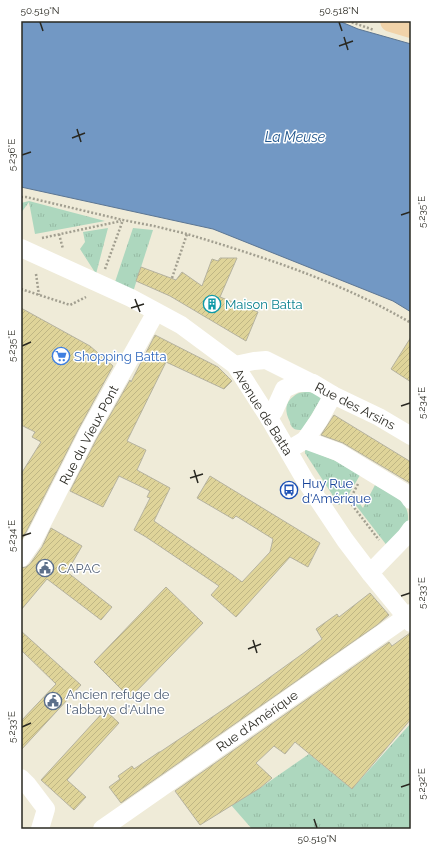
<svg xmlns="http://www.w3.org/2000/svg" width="432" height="850" font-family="Raleway,sans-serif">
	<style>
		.grass { fill: url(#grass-tufts) }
		.water { fill: #7298c4; stroke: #5c7693 }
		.building { fill: url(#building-hatch); stroke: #b5b29f }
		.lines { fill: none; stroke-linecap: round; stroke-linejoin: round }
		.path { stroke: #a29f90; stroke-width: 2.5; stroke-dasharray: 2 2; stroke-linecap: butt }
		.minor { stroke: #fff; stroke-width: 18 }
		.major { stroke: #f1d3a9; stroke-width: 22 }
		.ticks { fill: none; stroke: #292821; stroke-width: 1.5 }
		.labels { text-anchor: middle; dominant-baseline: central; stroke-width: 3; stroke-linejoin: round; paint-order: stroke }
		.culture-label { font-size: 13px; fill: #0d838f; stroke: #fff; text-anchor: start }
		.shop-label { font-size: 13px; fill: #366cbe; stroke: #fff; text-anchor: start }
		.street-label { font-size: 13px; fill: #292821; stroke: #fff }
		.transit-label { font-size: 13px; fill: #164399; stroke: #fff; text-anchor: start }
		.service-label { font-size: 13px; fill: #4e5e75; stroke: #fff; text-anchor: start }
		.water-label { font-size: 14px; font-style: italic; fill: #1f558d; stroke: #fff }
		.neatline { fill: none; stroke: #292821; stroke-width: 1.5 }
		.ticks-label { font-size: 10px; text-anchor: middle; fill: #292821 }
	</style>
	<defs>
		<pattern id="grass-tufts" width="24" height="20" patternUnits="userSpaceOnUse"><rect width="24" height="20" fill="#add7be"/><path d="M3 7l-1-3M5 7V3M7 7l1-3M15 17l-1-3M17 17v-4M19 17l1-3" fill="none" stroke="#95b9a3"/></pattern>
		<pattern id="building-hatch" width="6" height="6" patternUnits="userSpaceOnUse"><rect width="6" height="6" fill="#dfd499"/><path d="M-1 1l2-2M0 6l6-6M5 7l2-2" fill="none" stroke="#bfb684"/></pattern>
	</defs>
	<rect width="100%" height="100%" fill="#efebd8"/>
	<g class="grass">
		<path d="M 29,201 L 105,221 L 35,234 L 29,202 L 21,213 L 21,203 Z"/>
		<path d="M 108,228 L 96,274 L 80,249 L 85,242 L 83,232 Z"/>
		<path d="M 133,228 L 153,230 L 133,292 L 114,285 Z"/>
		<path d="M 309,392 C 314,393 319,395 321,399 L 302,430 C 299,430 295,430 293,428 C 291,426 290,424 290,422 C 285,412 284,403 294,396 C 298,392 304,392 309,392 Z"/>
		<path d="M 306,449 L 336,461 L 360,475 L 345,501 L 339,505 L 305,453 L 305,450 Z"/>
		<path d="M 375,485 C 388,493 407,499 408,516 C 408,519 408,523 407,525 C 404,532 393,541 388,547 L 351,499 L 353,495 L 363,508 Z"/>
		<path d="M 411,723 L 411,829 L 252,829 L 231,805 L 260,788 L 309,754 L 352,789 Z"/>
	</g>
	<path class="water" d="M 21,21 L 339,21 L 358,29 L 411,44 L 411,312 L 393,301 L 213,229 L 21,187 Z"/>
	<g class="building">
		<path d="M 220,258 L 237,258 L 220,297 L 258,312 L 246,341 L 170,296 L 136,281 L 141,267 L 176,280 L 182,272 L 202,286 L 212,259 L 218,261 Z"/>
		<path d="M 21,308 L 90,346 L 113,366 L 78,430 L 24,536 L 21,540 L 21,474 L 41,442 L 32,437 L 35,432 L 21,425 Z"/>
		<path d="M 155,335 L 218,367 L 232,381 L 224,389 L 166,362 L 127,441 L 146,450 L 137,470 L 170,488 L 154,521 L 233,575 L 242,582 L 270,552 L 273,539 L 236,516 L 233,519 L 197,498 L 210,476 L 320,543 L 308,567 L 290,557 L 236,617 L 211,595 L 219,586 L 146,537 L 134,530 L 150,498 L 147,497 L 150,491 L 119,476 L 103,507 L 70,491 L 96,440 L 130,380 L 131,382 Z"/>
		<path d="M 411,337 L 411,382 L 391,369 Z"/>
		<path d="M 334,415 L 411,462 L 411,481 L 410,483 L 343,443 L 321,435 Z"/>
		<path d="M 51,528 L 82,546 L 67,572 L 112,607 L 101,620 L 47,579 L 21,610 L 21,568 L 26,567 L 30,564 L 42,547 Z"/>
		<path d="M 166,587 L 203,623 L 130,698 L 94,662 Z"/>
		<path d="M 370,593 L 389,615 L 377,625 L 121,803 L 109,787 L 120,779 L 118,776 L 132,766 L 134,769 L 159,752 L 160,752 L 248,693 L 305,652 L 322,639 L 316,629 L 337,614 L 339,617 Z"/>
		<path d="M 21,631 L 81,685 L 21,750 L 21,721 L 56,684 L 21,650 Z"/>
		<path d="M 410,633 L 411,719 L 352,789 L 295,742 L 285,754 L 274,746 L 256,763 L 272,778 L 260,788 L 200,825 L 175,791 L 389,642 L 392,646 Z"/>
		<path d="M 105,710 L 119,723 L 67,780 L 86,797 L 74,810 L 41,780 Z"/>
	</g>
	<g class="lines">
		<g class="path">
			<path d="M 348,21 L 374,30"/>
			<path d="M 21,197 L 26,197 L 123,220 L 154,226 L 187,234"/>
			<path d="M 59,234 L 63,249"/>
			<path d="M 42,238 L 121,221"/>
			<path d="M 105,269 L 123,220"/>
			<path d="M 36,274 L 39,295"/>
			<path d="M 172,278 L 187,234 C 264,257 341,282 411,323"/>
			<path d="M 21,289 L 70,305 L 86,297"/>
			<path d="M 358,484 L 349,501 L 379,540"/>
		</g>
		<g class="minor">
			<path d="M 21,248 L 131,298 L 181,325 L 235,365 L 269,418 L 305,480 L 345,540 L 370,573 L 411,623"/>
			<path d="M 235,365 L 254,361 L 266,360 L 312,383"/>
			<path d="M 269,418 L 274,411 L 284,389 L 297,383 L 313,383 L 333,395 L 379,417 L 411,436"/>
			<path d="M 305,440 L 338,452 L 407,494 L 411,500"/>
			<path d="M 295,446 L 305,440 L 319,420 L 333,395"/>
			<path d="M 21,558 L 33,541 L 52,504 L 87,435 L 156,312"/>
			<path d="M 370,573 L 406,536 L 411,529"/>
			<path d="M 21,778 L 27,784 L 46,809 L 40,829"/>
			<path d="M 102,829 L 406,617 L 411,613"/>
		</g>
		<path class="major" d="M 391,21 L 411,27"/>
	</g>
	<path class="ticks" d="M 40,22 L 43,31M 339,22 L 342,31M 344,37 L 348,50M 339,46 L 353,41M 77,129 L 81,142M 72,138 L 85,133M 22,155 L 31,152M 401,215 L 410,212M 135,299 L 140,312M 131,308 L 144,304M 22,346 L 31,342M 401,406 L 410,403M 194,470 L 198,483M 190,478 L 203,474M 22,536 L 31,533M 401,596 L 410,593M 253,640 L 257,653M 248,649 L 261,644M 22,727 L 31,723M 401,787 L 410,784M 314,819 L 317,828"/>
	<defs>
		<symbol id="building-ring" viewBox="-11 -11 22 22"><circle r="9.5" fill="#fff" stroke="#0f9aa8" stroke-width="1.5"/><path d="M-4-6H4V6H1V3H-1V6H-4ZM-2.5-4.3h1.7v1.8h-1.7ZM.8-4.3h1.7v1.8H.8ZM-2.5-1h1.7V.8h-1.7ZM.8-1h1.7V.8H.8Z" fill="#0f9aa8"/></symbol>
		<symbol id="supermarket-ring" viewBox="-11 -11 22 22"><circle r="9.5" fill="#fff" stroke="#3f7fe0" stroke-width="1.5"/><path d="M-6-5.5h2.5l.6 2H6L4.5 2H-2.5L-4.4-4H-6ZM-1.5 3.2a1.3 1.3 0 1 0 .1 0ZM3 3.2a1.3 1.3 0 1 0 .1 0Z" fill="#3f7fe0"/></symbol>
		<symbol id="bus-ring" viewBox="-11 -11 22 22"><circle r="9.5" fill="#fff" stroke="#1a4fb4" stroke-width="1.5"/><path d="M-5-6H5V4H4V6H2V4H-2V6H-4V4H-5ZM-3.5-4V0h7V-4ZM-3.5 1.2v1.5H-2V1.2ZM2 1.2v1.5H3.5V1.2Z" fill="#1a4fb4"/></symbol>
		<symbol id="civic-ring" viewBox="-11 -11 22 22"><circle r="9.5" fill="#fff" stroke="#5c6f8a" stroke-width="1.5"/><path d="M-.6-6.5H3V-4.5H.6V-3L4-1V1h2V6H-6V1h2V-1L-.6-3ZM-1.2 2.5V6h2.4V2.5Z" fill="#5c6f8a"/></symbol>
	</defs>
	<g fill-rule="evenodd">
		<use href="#building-ring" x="202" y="294" width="20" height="20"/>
		<use href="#supermarket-ring" x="51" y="346" width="20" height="20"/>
		<use href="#bus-ring" x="279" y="480" width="20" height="20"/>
		<use href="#civic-ring" x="35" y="558" width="20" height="20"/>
		<use href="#civic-ring" x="43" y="691" width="20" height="20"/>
	</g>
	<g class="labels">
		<g class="culture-label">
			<text x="225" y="304">Maison Batta</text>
		</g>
		<g class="shop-label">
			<text x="74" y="356">Shopping Batta</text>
		</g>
		<g class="street-label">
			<text transform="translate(355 406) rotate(27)">Rue des Arsins</text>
			<text transform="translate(263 412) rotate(58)">Avenue de Batta</text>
			<text transform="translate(89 435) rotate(-62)">Rue du Vieux Pont</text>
			<text transform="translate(257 721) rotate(-35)">Rue d'Amérique</text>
		</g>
		<g class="transit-label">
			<text x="302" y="483">Huy Rue<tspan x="302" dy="15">d'Amérique</tspan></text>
		</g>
		<g class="service-label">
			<text x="58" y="568">CAPAC</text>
			<text x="66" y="694">Ancien refuge de<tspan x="66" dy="15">l'abbaye d'Aulne</tspan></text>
		</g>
		<g class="water-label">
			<text x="295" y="137">La Meuse</text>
		</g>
	</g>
	<rect width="432" height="850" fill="none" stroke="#ffffff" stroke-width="44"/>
	<rect x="22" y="22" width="388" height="806" class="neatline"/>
	<g class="ticks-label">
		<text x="40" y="14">50.519°N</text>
		<text x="339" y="14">50.518°N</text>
		<text transform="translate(11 155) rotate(-90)" y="4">5.236°E</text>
		<text transform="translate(421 212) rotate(-90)" y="4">5.235°E</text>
		<text transform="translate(11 346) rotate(-90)" y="4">5.235°E</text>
		<text transform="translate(421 403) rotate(-90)" y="4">5.234°E</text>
		<text transform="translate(11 536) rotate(-90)" y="4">5.234°E</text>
		<text transform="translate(421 593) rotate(-90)" y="4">5.233°E</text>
		<text transform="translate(11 727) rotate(-90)" y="4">5.233°E</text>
		<text transform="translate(421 784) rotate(-90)" y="4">5.232°E</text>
		<text x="317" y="842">50.519°N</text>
	</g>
</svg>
